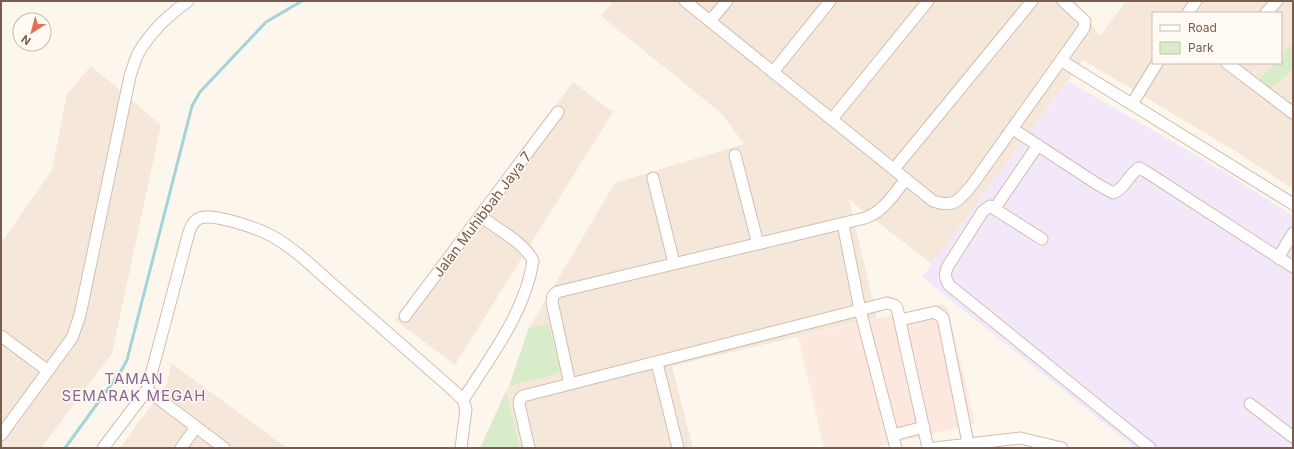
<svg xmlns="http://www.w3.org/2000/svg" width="1294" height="449" font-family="Inter,sans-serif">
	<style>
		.residential { fill: #f5e8da; fill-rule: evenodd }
		.commercial { fill: #fde8e0 }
		.education { fill: #f3e8fa }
		.green { fill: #d8ecc9 }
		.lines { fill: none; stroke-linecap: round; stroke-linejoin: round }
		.stream { stroke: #a5d3da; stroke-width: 3 }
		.minor-casing { stroke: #d1beb0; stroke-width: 13 }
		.minor { stroke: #fff; stroke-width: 11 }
		.labels { text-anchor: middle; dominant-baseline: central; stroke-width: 3; stroke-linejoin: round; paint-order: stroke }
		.street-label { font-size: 14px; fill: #7a5c4d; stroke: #fffaf3 }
		.neighbourhood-label { font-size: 15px; letter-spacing: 1px; fill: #846695; stroke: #fffaf3 }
	</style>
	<rect width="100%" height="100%" fill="#fdf6ec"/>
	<g class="residential">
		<path d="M 613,1 L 1075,1 L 1100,36 L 1126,1 L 1293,1 L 1293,189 L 1232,149 L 1083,60 L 932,264 L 849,200 L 877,318 L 672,366 L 693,448 L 480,448 L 509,386 L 529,328 L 615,183 L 744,144 L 721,113 L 601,16 ZM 1153,13 L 1281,13 L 1281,63 L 1153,63 Z"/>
		<path d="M 91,66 L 161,125 L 112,353 L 41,448 L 1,448 L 1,243 L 52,170 L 67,94 Z"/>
		<path d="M 573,82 L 613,112 L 455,365 L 395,320 Z"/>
		<path d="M 171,363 L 287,448 L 120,448 L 167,384 Z"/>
	</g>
	<path class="commercial" d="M 941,304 L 948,308 L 975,424 L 871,448 L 824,448 L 798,337 Z"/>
	<path class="education" d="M 1068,81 L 1230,175 L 1293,216 L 1293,448 L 1135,448 L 922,277 Z"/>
	<g class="green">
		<path d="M 1293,43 L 1293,69 L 1271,89 L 1259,80 L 1274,63 L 1281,63 L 1281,56 Z"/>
		<path d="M 548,323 L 560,369 L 557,374 L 509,386 L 529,328 Z"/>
		<path d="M 506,391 L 520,448 L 480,448 Z"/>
	</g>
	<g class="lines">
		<path class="stream" d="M 65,448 L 121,371 L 127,360 L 192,106 L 200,92 L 266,22 L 302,1"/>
		<defs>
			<g id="minor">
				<path d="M 685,1 L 933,201 C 955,208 958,201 972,185 L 1084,28 L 1085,21 L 1063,1"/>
				<path d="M 1188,13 L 1196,1"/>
				<path d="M 1266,13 L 1277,1"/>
				<path d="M 710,21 L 727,1"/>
				<path d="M 1062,61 L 1293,204"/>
				<path d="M 1227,63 L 1293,113"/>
				<path d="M 773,72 L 830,1"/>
				<path d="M 1132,104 L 1157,63"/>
				<path d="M 832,119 L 928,1"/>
				<path d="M 1013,129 L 1097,184 L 1113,193 C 1125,189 1128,175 1139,168 L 1145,171 L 1293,267"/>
				<path d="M 735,155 L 758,244"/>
				<path d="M 894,169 L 1032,1"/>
				<path d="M 653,178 L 674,263"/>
				<path d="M 995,208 L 1038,145"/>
				<path d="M 843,224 L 860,310 L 896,448"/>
				<path d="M 1042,239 L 990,206 L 983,211 L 948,266 C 944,273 945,278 949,285 L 1150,448"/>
				<path d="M 1278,258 L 1293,233"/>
				<path d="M 405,316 L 558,112"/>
				<path d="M 900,320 L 935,312 L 943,318 L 968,443"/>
				<path d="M 1,336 L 48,371"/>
				<path d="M 657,363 L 678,448"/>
				<path d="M 570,384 L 552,302 L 553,296 L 557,292 L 865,218 C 884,211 894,194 906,179"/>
				<path d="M 147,390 L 224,448"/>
				<path d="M 463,400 C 490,357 525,313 533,261 C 526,244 496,228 480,216"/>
				<path d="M 1250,404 L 1293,437"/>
				<path d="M 1,435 L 72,338 L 80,315 L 130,76 C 133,68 135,59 139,52 C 150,33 170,14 188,1"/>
				<path d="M 893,435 L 924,427"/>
				<path d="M 103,448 L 147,390 L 189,232 C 191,226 194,220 200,218 C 214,213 256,228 270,235 C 295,248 318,272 339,290 C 377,323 415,357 453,390 L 463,400 L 466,409 L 461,448"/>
				<path d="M 181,448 L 196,427"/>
				<path d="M 529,448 L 519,404 L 520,399 L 523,396 L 887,303 L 894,305 L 897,308 L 928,448"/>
				<path d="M 935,448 L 1020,438 L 1062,448"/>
			</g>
		</defs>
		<use href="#minor" class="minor-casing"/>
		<use href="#minor" class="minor"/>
	</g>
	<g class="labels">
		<g class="street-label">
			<text transform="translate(482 214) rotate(-53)">Jalan Muhibbah Jaya 7</text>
		</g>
		<g class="neighbourhood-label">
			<text x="134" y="378">TAMAN<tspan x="134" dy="17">SEMARAK MEGAH</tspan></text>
		</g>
	</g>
	<rect width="1294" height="449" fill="none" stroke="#7a5c4d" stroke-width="4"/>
	<rect x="1152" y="12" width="130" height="52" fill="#fffaf3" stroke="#cabbb1"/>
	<rect x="1160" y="25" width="20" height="6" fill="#ffffff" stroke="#cabbb1"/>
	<text x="1188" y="32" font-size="12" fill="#7a5c4d">Road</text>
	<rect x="1160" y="42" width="20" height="12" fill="#d8ecc9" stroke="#cabbb1"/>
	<text x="1188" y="52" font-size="12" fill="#7a5c4d">Park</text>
	<g transform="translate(32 32) rotate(216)"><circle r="19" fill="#fffaf3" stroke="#cabbb1"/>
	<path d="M0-3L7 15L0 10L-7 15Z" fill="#e76f51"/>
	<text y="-6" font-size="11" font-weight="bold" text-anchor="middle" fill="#7a5c4d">N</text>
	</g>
</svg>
